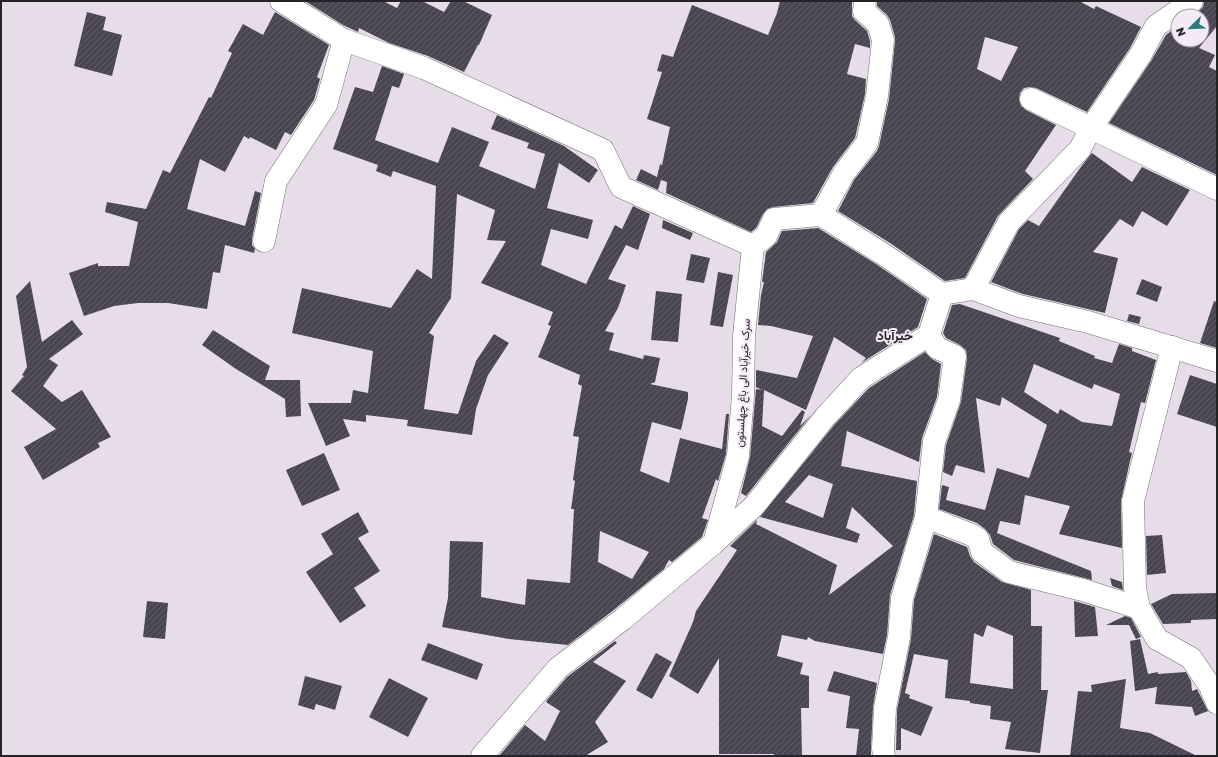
<svg xmlns="http://www.w3.org/2000/svg" width="1218" height="757" font-family="'Golos Text',Vazirmatn,sans-serif">
	<style>
		.building { fill: url(#building-hatch); fill-rule: evenodd }
		.lines { fill: none; stroke-linecap: round; stroke-linejoin: round }
		.minor-casing { stroke: #756d77; stroke-width: 23 }
		.tertiary-casing { stroke: #756d77; stroke-width: 23 }
		.minor { stroke: #fff; stroke-width: 22 }
		.tertiary { stroke: #fff; stroke-width: 22 }
		.labels { text-anchor: middle; dominant-baseline: central; stroke-width: 4; stroke-linejoin: round; paint-order: stroke }
		.street-label { font-size: 11px; fill: #262327; stroke: #f4eaf6 }
		.quarter-label { font-size: 13px; font-weight: bold; fill: #262327; stroke: #f4eaf6 }
	</style>
	<defs>
		<pattern id="building-hatch" width="6" height="6" patternUnits="userSpaceOnUse"><rect width="6" height="6" fill="#494651"/><path d="M-1 1l2-2M0 6l6-6M5 7l2-2" fill="none" stroke="#605e67"/></pattern>
	</defs>
	<rect width="100%" height="100%" fill="#e6dde8"/>
	<g class="building">
		<path d="M 305,1 L 383,1 L 397,8 L 401,1 L 422,1 L 444,12 L 451,1 L 463,1 L 492,15 L 479,45 L 478,45 L 464,72 L 428,56 L 389,43 L 359,28 L 358,32 L 343,25 Z"/>
		<path d="M 780,1 L 852,1 L 852,16 L 855,20 L 867,31 L 870,41 L 870,48 L 855,44 L 847,74 L 866,79 L 865,94 L 855,138 L 833,167 L 813,203 L 773,207 L 767,209 L 763,214 L 756,228 L 751,232 L 666,193 L 667,182 L 661,180 L 658,190 L 636,180 L 641,169 L 657,177 L 660,164 L 662,165 L 670,127 L 647,119 L 662,72 L 657,71 L 662,54 L 673,57 L 692,5 L 768,35 L 777,13 Z"/>
		<path d="M 877,1 L 1079,1 L 1094,9 L 1096,6 L 1141,27 L 1130,48 L 1087,112 L 1036,88 L 1030,87 L 1024,88 L 1020,93 L 1019,100 L 1021,106 L 1026,110 L 1056,125 L 1025,171 L 1033,179 L 998,216 L 965,278 L 945,281 L 890,243 L 838,211 L 854,180 L 877,151 L 879,146 L 889,99 L 895,41 L 895,37 L 890,20 L 887,15 L 877,6 ZM 985,37 L 1018,47 L 1001,81 L 977,69 Z"/>
		<path d="M 1204,1 L 1217,1 L 1217,26 L 1199,48 L 1215,55 L 1209,67 L 1217,71 L 1217,175 L 1109,123 L 1151,61 L 1166,35 L 1178,26 L 1178,40 L 1202,40 L 1202,16 L 1192,16 L 1199,11 L 1203,7 Z"/>
		<path d="M 87,12 L 106,17 L 103,30 L 122,35 L 112,76 L 74,66 Z"/>
		<path d="M 275,12 L 329,45 L 317,77 L 320,79 L 314,100 L 291,135 L 285,132 L 276,150 L 250,137 L 249,139 L 244,136 L 225,172 L 200,159 L 187,209 L 245,226 L 255,191 L 261,193 L 252,239 L 252,245 L 255,249 L 254,253 L 225,245 L 220,273 L 213,272 L 207,309 L 168,303 L 138,303 L 114,306 L 84,316 L 69,273 L 98,263 L 98,266 L 129,266 L 138,222 L 105,212 L 107,202 L 146,209 L 163,170 L 170,173 L 209,97 L 211,98 L 232,53 L 228,51 L 243,24 L 263,35 Z"/>
		<path d="M 382,66 L 404,74 L 399,88 L 392,86 L 375,140 L 438,163 L 452,127 L 489,142 L 479,166 L 535,189 L 545,154 L 527,148 L 529,143 L 491,129 L 497,115 L 564,146 L 598,170 L 589,183 L 559,163 L 547,208 L 593,220 L 588,239 L 551,229 L 541,265 L 586,284 L 615,225 L 622,229 L 633,206 L 650,214 L 638,250 L 626,245 L 608,279 L 626,285 L 618,308 L 605,331 L 614,333 L 609,350 L 643,359 L 644,355 L 660,358 L 655,382 L 650,384 L 688,392 L 688,399 L 681,430 L 652,422 L 640,471 L 669,483 L 680,438 L 722,449 L 726,414 L 729,414 L 726,454 L 718,481 L 716,479 L 702,518 L 708,520 L 702,537 L 672,562 L 669,560 L 664,569 L 615,609 L 568,645 L 509,639 L 442,627 L 448,598 L 450,541 L 483,542 L 481,597 L 525,605 L 527,579 L 570,583 L 574,509 L 571,509 L 575,481 L 573,480 L 579,437 L 573,436 L 582,386 L 578,384 L 580,375 L 538,357 L 551,326 L 548,325 L 553,312 L 481,283 L 506,241 L 487,240 L 495,210 L 457,194 L 451,298 L 429,333 L 434,336 L 424,409 L 458,414 L 476,361 L 494,334 L 509,343 L 488,375 L 476,409 L 472,435 L 407,426 L 408,420 L 366,415 L 366,422 L 343,419 L 350,436 L 326,446 L 308,403 L 351,403 L 353,390 L 368,393 L 373,351 L 292,333 L 302,288 L 391,308 L 417,269 L 432,279 L 436,186 L 393,171 L 391,177 L 376,171 L 378,165 L 333,149 L 355,87 L 373,92 ZM 600,531 L 649,552 L 632,579 L 598,562 Z"/>
		<path d="M 1092,153 L 1132,182 L 1142,167 L 1190,190 L 1167,226 L 1142,211 L 1133,227 L 1120,219 L 1093,252 L 1118,258 L 1105,313 L 1023,294 L 991,282 L 1019,229 L 1028,220 L 1039,226 L 1083,164 Z"/>
		<path d="M 663,220 L 693,233 L 690,240 L 662,228 Z"/>
		<path d="M 818,228 L 876,264 L 927,299 L 918,327 L 861,363 L 866,358 L 834,337 L 806,410 L 764,390 L 762,426 L 782,436 L 802,410 L 805,412 L 800,426 L 811,415 L 746,496 L 741,493 L 750,457 L 756,389 L 762,390 L 756,387 L 756,370 L 797,378 L 813,336 L 771,326 L 758,325 L 761,295 L 764,282 L 762,282 L 766,252 L 777,242 L 782,231 Z"/>
		<path d="M 691,254 L 710,258 L 704,283 L 686,280 Z"/>
		<path d="M 718,272 L 733,275 L 723,327 L 710,325 Z"/>
		<path d="M 1142,279 L 1162,287 L 1157,302 L 1136,294 Z"/>
		<path d="M 30,281 L 42,342 L 72,320 L 83,334 L 49,359 L 58,365 L 43,386 L 62,402 L 82,390 L 111,437 L 98,443 L 100,447 L 43,480 L 24,447 L 56,429 L 11,391 L 24,376 L 22,375 L 27,367 L 16,296 Z"/>
		<path d="M 656,291 L 682,294 L 678,342 L 651,340 Z"/>
		<path d="M 1214,301 L 1217,302 L 1217,348 L 1200,343 Z"/>
		<path d="M 960,304 L 1060,338 L 1059,341 L 1095,356 L 1094,358 L 1112,363 L 1119,344 L 1132,348 L 1132,351 L 1156,360 L 1145,403 L 1141,402 L 1129,452 L 1132,453 L 1130,461 L 1121,501 L 1122,548 L 1059,534 L 1070,506 L 1025,495 L 1020,525 L 1000,521 L 997,533 L 1091,571 L 1092,580 L 1014,560 L 993,544 L 990,535 L 985,529 L 977,523 L 939,509 L 942,485 L 949,487 L 946,500 L 985,510 L 997,468 L 1029,478 L 1047,425 L 1002,397 L 1000,406 L 976,398 L 985,473 L 956,465 L 952,476 L 943,472 L 946,445 L 961,402 L 967,358 L 966,350 L 960,345 L 946,338 L 943,333 L 952,305 ZM 1034,364 L 1092,389 L 1094,384 L 1120,394 L 1112,426 L 1082,422 L 1060,409 L 1058,414 L 1024,392 Z"/>
		<path d="M 1129,314 L 1141,317 L 1139,324 L 1127,321 Z"/>
		<path d="M 213,330 L 270,366 L 265,380 L 300,380 L 301,416 L 286,417 L 285,399 L 236,369 L 202,345 Z"/>
		<path d="M 925,352 L 932,359 L 941,364 L 937,397 L 922,438 L 919,462 L 847,431 L 841,466 L 917,481 L 914,515 L 890,595 L 887,635 L 883,654 L 815,641 L 808,637 L 807,640 L 782,635 L 777,656 L 803,663 L 800,674 L 809,676 L 809,708 L 801,708 L 802,756 L 774,756 L 774,754 L 719,754 L 719,658 L 698,694 L 669,676 L 693,622 L 696,611 L 737,550 L 730,546 L 757,520 L 756,524 L 837,565 L 829,595 L 893,546 L 852,507 L 846,528 L 860,534 L 857,543 L 760,517 L 835,424 L 869,388 ZM 809,475 L 833,484 L 823,518 L 785,502 Z"/>
		<path d="M 1190,375 L 1217,384 L 1217,427 L 1177,414 Z"/>
		<path d="M 324,453 L 340,490 L 302,506 L 286,470 Z"/>
		<path d="M 358,512 L 369,532 L 358,538 L 380,571 L 354,588 L 366,606 L 340,623 L 306,572 L 333,554 L 321,534 Z"/>
		<path d="M 934,534 L 967,547 L 970,556 L 974,562 L 1002,582 L 1031,590 L 1031,626 L 1042,626 L 1041,690 L 1048,690 L 1040,753 L 1005,749 L 1011,722 L 990,719 L 991,706 L 970,703 L 970,701 L 945,698 L 948,660 L 914,654 L 905,693 L 910,695 L 909,698 L 933,707 L 921,736 L 901,728 L 901,750 L 896,750 L 897,710 L 911,639 L 914,600 ZM 987,625 L 1013,636 L 1013,689 L 970,683 L 974,633 L 983,637 Z"/>
		<path d="M 1162,535 L 1166,573 L 1147,575 L 1146,536 Z"/>
		<path d="M 1110,578 L 1122,582 L 1123,590 L 1112,586 Z"/>
		<path d="M 1217,593 L 1217,619 L 1191,620 L 1191,623 L 1163,624 L 1151,604 L 1172,594 Z"/>
		<path d="M 147,601 L 168,603 L 165,639 L 143,637 Z"/>
		<path d="M 1074,601 L 1095,607 L 1098,636 L 1075,637 Z"/>
		<path d="M 1125,616 L 1131,618 L 1141,637 L 1136,639 L 1129,625 L 1106,625 Z"/>
		<path d="M 1140,639 L 1148,674 L 1158,672 L 1158,674 L 1186,672 L 1191,681 L 1192,691 L 1197,689 L 1208,711 L 1195,716 L 1192,707 L 1155,704 L 1157,687 L 1135,691 L 1130,641 Z"/>
		<path d="M 615,641 L 617,643 L 593,662 L 626,681 L 595,722 L 608,742 L 585,756 L 499,756 L 525,725 L 545,741 L 560,711 L 546,702 L 547,700 L 567,677 Z"/>
		<path d="M 428,643 L 483,664 L 477,680 L 421,660 Z"/>
		<path d="M 656,653 L 672,662 L 652,699 L 636,690 Z"/>
		<path d="M 834,671 L 877,683 L 873,707 L 871,748 L 871,756 L 856,756 L 859,729 L 846,728 L 850,696 L 827,691 Z"/>
		<path d="M 305,676 L 342,686 L 335,710 L 316,704 L 314,710 L 298,705 Z"/>
		<path d="M 389,678 L 428,698 L 408,737 L 369,717 Z"/>
		<path d="M 1126,679 L 1120,728 L 1150,733 L 1197,756 L 1070,756 L 1078,691 L 1092,692 L 1091,685 Z"/>
	</g>
	<g class="lines">
		<defs>
			<g id="minor">
				<path d="M 1031,99 L 1217,189"/>
				<path d="M 264,241 L 276,181 L 326,105 L 344,40"/>
				<path d="M 973,289 L 1019,306 L 1088,322 L 1217,361"/>
				<path d="M 1172,347 L 1133,501 L 1135,588 L 1139,608 L 1157,639 L 1191,658 L 1210,686 L 1217,703"/>
				<path d="M 926,517 L 972,535 L 978,539 L 982,552 L 1009,572 L 1083,590 L 1139,608"/>
				<path d="M 884,756 L 883,748 L 885,708 L 899,637 L 902,598 L 926,517 L 934,442 L 949,400 L 955,356 L 937,348 L 929,335"/>
			</g>
			<g id="tertiary">
				<path d="M 281,1 L 344,40 L 424,68 L 603,150 L 621,187 L 753,246"/>
				<path d="M 821,215 L 883,254 L 942,294"/>
				<path d="M 714,543 L 754,506 L 826,416 L 861,378 L 929,335 L 942,294 L 973,289 L 1009,222 L 1080,149 L 1091,128 L 1141,54 L 1156,26 L 1192,1"/>
				<path d="M 482,756 L 558,668 L 623,619 L 714,543 L 738,456 L 743,396 L 744,336 L 753,246 L 766,236 L 774,219 L 821,215 L 844,173 L 867,143 L 877,96 L 883,40 L 878,24 L 864,11 L 865,1"/>
			</g>
		</defs>
		<use href="#minor" class="minor-casing"/>
		<use href="#tertiary" class="tertiary-casing"/>
		<use href="#minor" class="minor"/>
		<use href="#tertiary" class="tertiary"/>
	</g>
	<g class="labels">
		<g class="street-label">
			<text transform="translate(742 383) rotate(-87)">سرک خیرآباد الی باغ چهلستون</text>
		</g>
		<g class="quarter-label">
			<text x="895" y="335">خیرآباد</text>
		</g>
	</g>
	<rect width="1218" height="757" fill="none" stroke="#262327" stroke-width="4"/>
	<g transform="translate(1190 28) rotate(247)"><circle r="19" fill="#f4eaf6" stroke="#a29aa3"/>
	<path d="M0-3L7 15L0 10L-7 15Z" fill="#30797d"/>
	<text y="-6" font-size="11" font-weight="bold" text-anchor="middle" fill="#262327">N</text>
	</g>
</svg>
